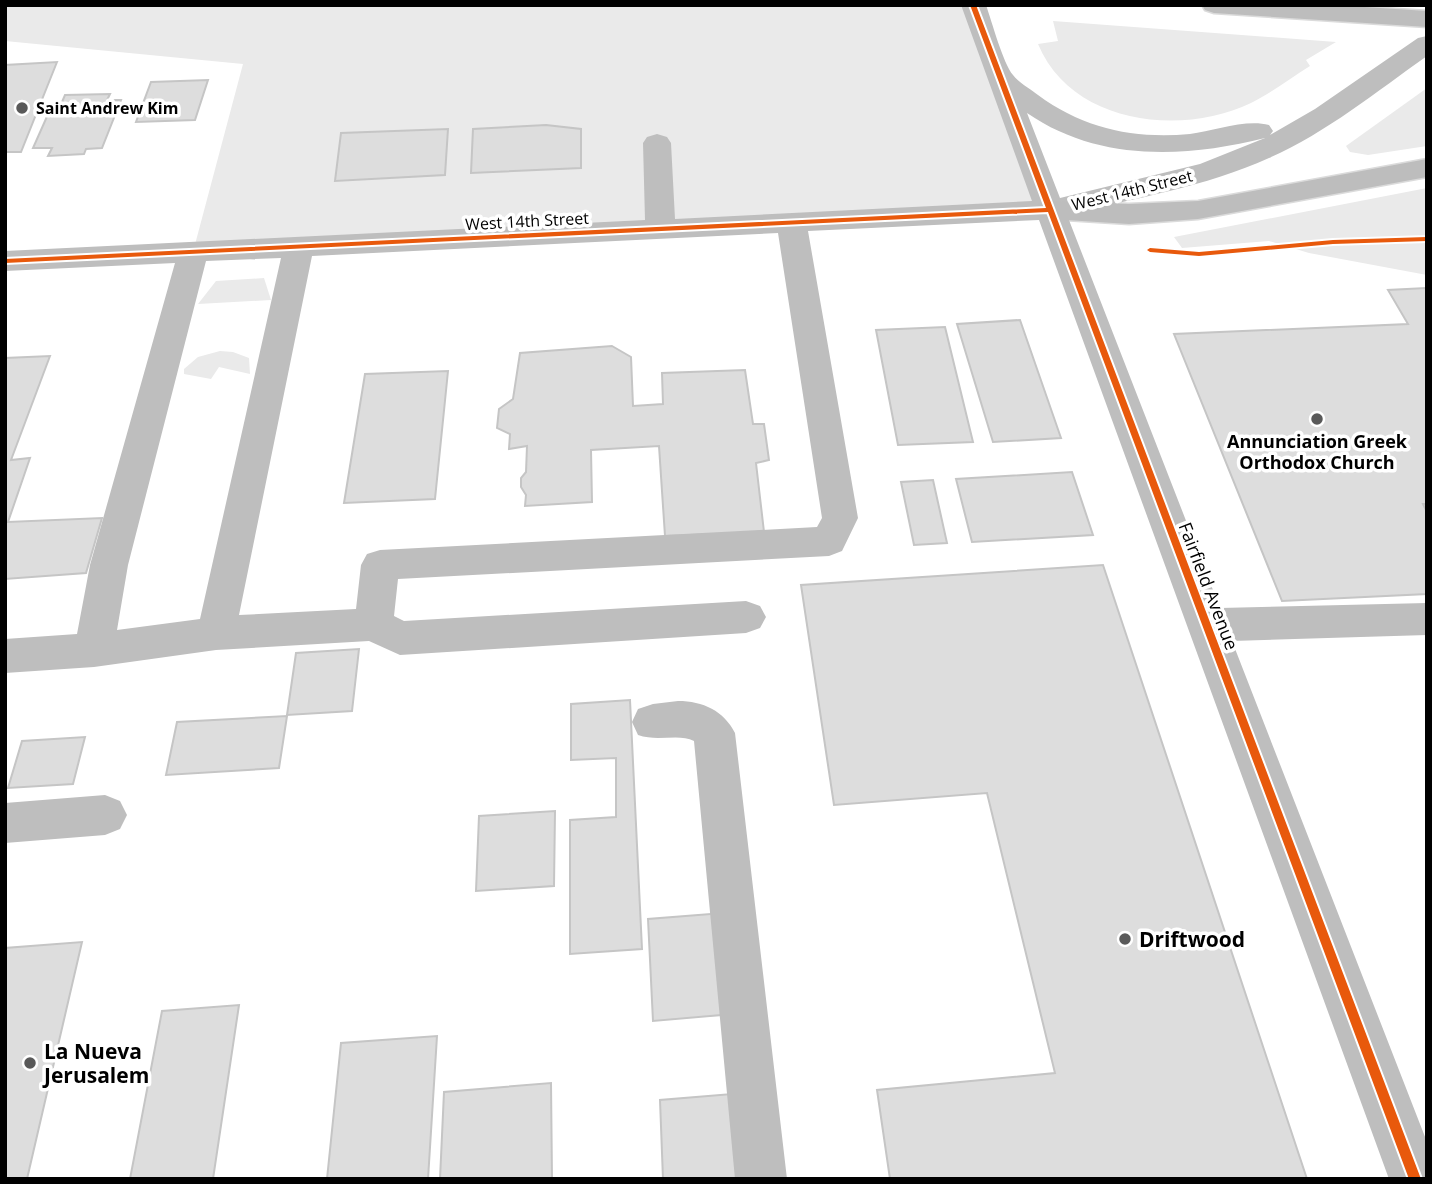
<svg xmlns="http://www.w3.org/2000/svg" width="1432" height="1184" font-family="'Open Sans',sans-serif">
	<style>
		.green { fill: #eaeaea }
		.building { fill: #ddd; stroke: #c5c5c5; stroke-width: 2 }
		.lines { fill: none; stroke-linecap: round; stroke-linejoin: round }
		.highway-casing { stroke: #dbdbdb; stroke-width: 3 }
		.minor { fill: #bebebe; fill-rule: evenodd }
		.highway { fill: #bdbdbd; fill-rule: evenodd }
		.cycleway-casing { stroke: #fff; stroke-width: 4 }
		.cycleway { fill: #e8590c; fill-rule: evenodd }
		.poi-dot { fill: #595959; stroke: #fff; stroke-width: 2.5 }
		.labels { text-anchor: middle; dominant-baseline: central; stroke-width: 7; stroke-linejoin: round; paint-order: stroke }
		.far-poi-label { font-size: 16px; font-weight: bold; fill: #000; stroke: #fff; text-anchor: start }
		.far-street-label { font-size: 16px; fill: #000; stroke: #fff }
		.poi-label { font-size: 18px; font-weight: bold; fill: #000; stroke: #fff }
		.street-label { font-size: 18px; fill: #000; stroke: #fff }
		.near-poi-label { font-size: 21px; font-weight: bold; fill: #000; stroke: #fff; text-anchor: start }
	</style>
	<rect width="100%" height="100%" fill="#fff"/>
	<g class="green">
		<path d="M 5,5 L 973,5 L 1050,210 L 193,252 L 243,64 L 5,41 Z"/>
		<path d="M 1053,21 L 1336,42 L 1306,60 L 1310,66 C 1291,78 1271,93 1251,103 C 1181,137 1071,124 1038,44 L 1058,41 Z"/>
		<path d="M 1427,88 L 1427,146 L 1368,155 L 1350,152 L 1346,146 Z"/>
		<path d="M 1427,188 L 1427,275 L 1309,253 L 1269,241 L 1182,248 L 1174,237 Z"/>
		<path d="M 264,278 L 271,300 L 198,304 L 216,281 Z"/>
		<path d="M 220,351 L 233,352 L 249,358 L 250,374 L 219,367 L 211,379 L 184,374 L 184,369 L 198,357 Z"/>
	</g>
	<g class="building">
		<path d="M 57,62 L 21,152 L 5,152 L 5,65 Z"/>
		<path d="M 208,80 L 195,120 L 136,122 L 151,82 Z"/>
		<path d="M 110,94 L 107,100 L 121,100 L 102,148 L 86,149 L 84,154 L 48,156 L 52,148 L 33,148 L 53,103 L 62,102 L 65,95 Z"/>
		<path d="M 546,125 L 581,129 L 581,168 L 471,173 L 473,129 Z"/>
		<path d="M 448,129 L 445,175 L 335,181 L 341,133 Z"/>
		<path d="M 1426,288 L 1427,504 L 1423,504 L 1427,512 L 1427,594 L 1282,601 L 1174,334 L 1408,324 L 1388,290 Z"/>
		<path d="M 1020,320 L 1061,438 L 993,442 L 957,324 Z"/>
		<path d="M 945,327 L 973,442 L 898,445 L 876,330 Z"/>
		<path d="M 612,346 L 631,357 L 633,406 L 663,404 L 662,373 L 745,370 L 753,424 L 764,424 L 769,460 L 756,463 L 764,532 L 665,536 L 659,446 L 591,450 L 592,502 L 525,506 L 526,495 L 521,487 L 521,478 L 526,472 L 527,446 L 509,449 L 510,434 L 497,428 L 499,409 L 513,399 L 520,353 Z"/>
		<path d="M 50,356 L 11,460 L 30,458 L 8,522 L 102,518 L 86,573 L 5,579 L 5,358 Z"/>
		<path d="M 448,371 L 435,499 L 344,503 L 365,374 Z"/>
		<path d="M 1072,472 L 1093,535 L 972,542 L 956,479 Z"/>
		<path d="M 933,480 L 947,543 L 914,545 L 901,482 Z"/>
		<path d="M 1103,565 L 1307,1179 L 890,1179 L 877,1090 L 1055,1073 L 987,793 L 834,805 L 801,585 Z"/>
		<path d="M 359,649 L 352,711 L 287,715 L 296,653 Z"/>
		<path d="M 630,700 L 642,949 L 570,954 L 570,820 L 616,817 L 616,758 L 571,760 L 571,704 Z"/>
		<path d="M 287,716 L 279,768 L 166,775 L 177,722 Z"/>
		<path d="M 85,737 L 73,784 L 8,788 L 22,741 Z"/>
		<path d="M 555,811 L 554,886 L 476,891 L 479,816 Z"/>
		<path d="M 723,913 L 733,1014 L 653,1021 L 648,919 Z"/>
		<path d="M 82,942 L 27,1179 L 5,1179 L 5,948 Z"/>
		<path d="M 239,1005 L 213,1179 L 130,1179 L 162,1011 Z"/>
		<path d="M 437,1036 L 428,1179 L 327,1179 L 341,1043 Z"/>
		<path d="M 551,1083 L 552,1179 L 440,1179 L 444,1092 Z"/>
		<path d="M 744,1093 L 750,1179 L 663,1179 L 660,1100 Z"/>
	</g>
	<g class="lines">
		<defs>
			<g id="highway">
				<path d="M 1202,5 L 1334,5 L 1427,11 L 1427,27 L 1214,13 L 1205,10 Z"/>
				<path d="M 1427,159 L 1427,177 L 1198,219 L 1129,224 L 1050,219 L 1039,217 L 1035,210 L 1039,203 L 1050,201 L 1129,204 L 1198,201 Z"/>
			</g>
		</defs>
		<use href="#highway" class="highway-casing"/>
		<g class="minor">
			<path d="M 961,5 L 986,5 C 992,22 1003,63 1013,75 C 1019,83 1031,89 1038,95 C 1084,129 1134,139 1190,134 C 1214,131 1245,119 1269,125 L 1273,131 L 1270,135 L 1315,109 L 1418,38 L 1427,36 L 1427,56 C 1376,92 1326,133 1269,158 C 1205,187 1135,198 1067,215 L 1220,608 L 1427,603 L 1427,635 L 1232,641 L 1427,1142 L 1427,1179 L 1389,1179 L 1039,220 L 808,231 L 858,518 L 842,551 L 829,556 L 398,579 L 394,616 L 404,621 L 746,601 L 760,606 L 766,617 L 760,628 L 746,633 L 400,655 L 369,641 L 216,650 L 94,667 L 5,673 L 5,639 L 77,634 L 90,565 L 175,263 L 5,271 L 5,251 L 645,220 L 643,143 L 647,137 L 657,134 L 667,137 L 671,143 L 675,219 L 1032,201 ZM 1027,113 C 1098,162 1185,158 1265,138 L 1200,164 L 1060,198 ZM 778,233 L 822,518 L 817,527 L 380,550 L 367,554 L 361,565 L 356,609 L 239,615 L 312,256 ZM 281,258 L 200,619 L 117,630 L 128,565 L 206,261 Z"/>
			<path d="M 678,701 C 703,701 724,711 735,733 L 787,1179 L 735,1179 L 694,741 C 679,733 658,742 638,735 L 632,722 L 638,709 L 653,704 Z"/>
			<path d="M 105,795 L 120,801 L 127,815 L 120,829 L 105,835 L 5,843 L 5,803 Z"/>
		</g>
		<use href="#highway" class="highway"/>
		<defs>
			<g id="cycleway">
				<path d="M 970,5 L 976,5 L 1421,1179 L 1409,1179 L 1048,212 L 5,263 L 5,259 L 1046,208 Z"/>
				<path d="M 1427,237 L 1427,241 L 1333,244 L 1199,256 L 1150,252 L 1147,250 L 1150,248 L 1199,252 L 1333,240 Z"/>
			</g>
		</defs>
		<use href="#cycleway" class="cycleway-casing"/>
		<use href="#cycleway" class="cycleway"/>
	</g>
	<g class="poi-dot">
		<circle cx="22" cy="108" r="7"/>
		<circle cx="1317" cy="419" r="7"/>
		<circle cx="1125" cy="939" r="7"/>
		<circle cx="30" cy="1063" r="7"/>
	</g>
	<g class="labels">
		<g class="far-poi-label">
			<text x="36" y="108">Saint Andrew Kim</text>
		</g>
		<g class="far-street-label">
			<text transform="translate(1132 190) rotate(-14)">West 14th Street</text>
			<text transform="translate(527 221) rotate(-3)">West 14th Street</text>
		</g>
		<g class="poi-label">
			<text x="1317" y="441">Annunciation Greek<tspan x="1317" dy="21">Orthodox Church</tspan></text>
		</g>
		<g class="street-label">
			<text transform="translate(1209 586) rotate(69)">Fairfield Avenue</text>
		</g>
		<g class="near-poi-label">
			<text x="1139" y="939">Driftwood</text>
			<text x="44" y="1051">La Nueva<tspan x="44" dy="24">Jerusalem</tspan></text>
		</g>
	</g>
	<rect width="1432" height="1184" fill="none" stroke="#000000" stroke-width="14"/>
</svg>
